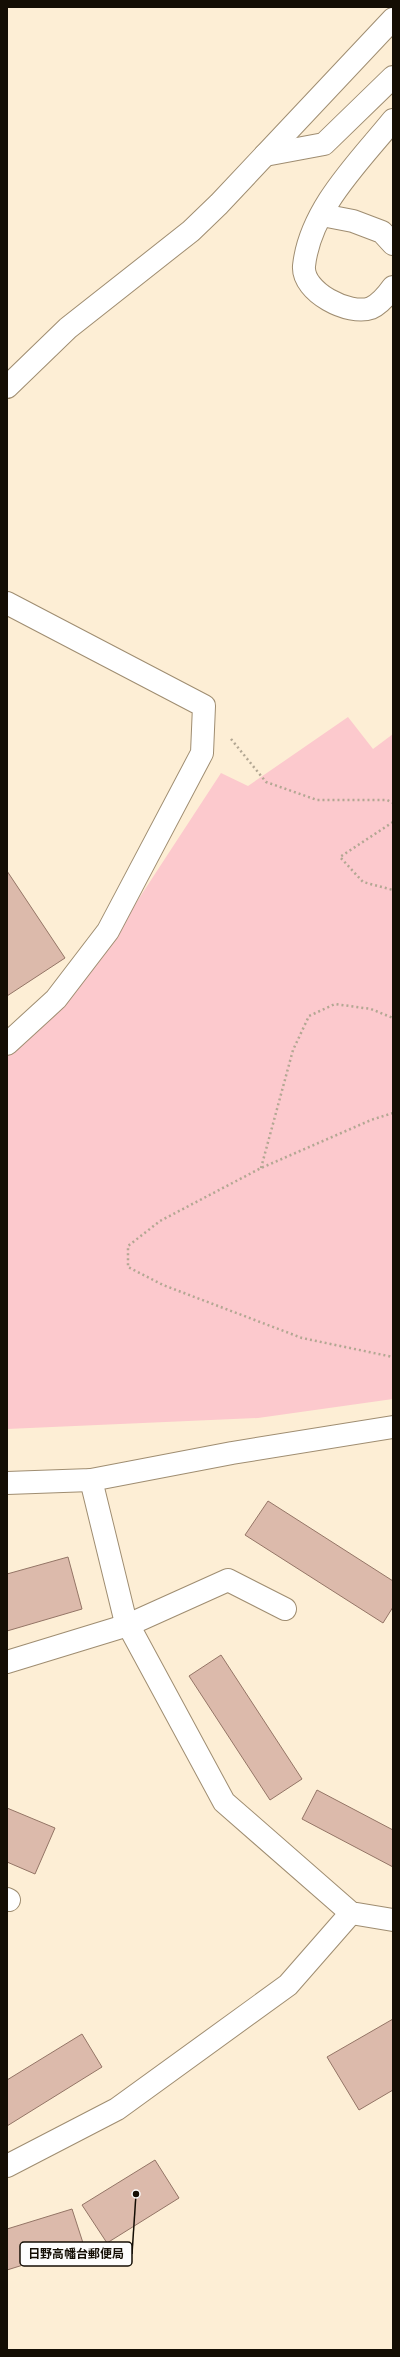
<svg xmlns="http://www.w3.org/2000/svg" width="400" height="2357" font-family="'Alegreya Sans','Noto Sans JP',sans-serif">
	<style>
		.green { fill: #fcc9cd }
		.building { fill: #dcbaab; stroke: #947566 }
		.lines { fill: none; stroke-linecap: round; stroke-linejoin: round }
		.minor-casing { stroke: #9f8d71; stroke-width: 24 }
		.path { stroke: #b3a793; stroke-width: 2.5; stroke-dasharray: 2 3; stroke-linecap: butt }
		.minor { stroke: #fff; stroke-width: 22 }
		.leader { fill: none; stroke: #140e04; stroke-width: 1.5 }
		.callout-dot { fill: #140e04; stroke: #fdfdfd; stroke-width: 1.5 }
		.callout { fill: #fdfdfd; stroke: #140e04; stroke-width: 1.5 }
		.callout-label { font-size: 12px; text-anchor: middle; font-weight: bold; fill: #140e04 }
	</style>
	<rect width="100%" height="100%" fill="#fdeed5"/>
	<path class="green" d="M 348,717 L 373,749 L 393,734 L 393,1399 L 258,1418 L 7,1429 L 7,1039 L 100,958 L 221,773 L 248,786 Z"/>
	<g class="building">
		<path d="M 7,871 L 65,958 L 7,996 Z"/>
		<path d="M 268,1501 L 393,1581 L 393,1607 L 383,1623 L 245,1535 Z"/>
		<path d="M 68,1557 L 82,1609 L 7,1631 L 7,1574 Z"/>
		<path d="M 221,1655 L 302,1779 L 270,1800 L 189,1676 Z"/>
		<path d="M 317,1790 L 393,1830 L 393,1867 L 302,1819 Z"/>
		<path d="M 7,1808 L 55,1828 L 35,1874 L 7,1862 Z"/>
		<path d="M 393,2019 L 393,2090 L 359,2110 L 327,2057 Z"/>
		<path d="M 82,2034 L 102,2067 L 7,2126 L 7,2080 Z"/>
		<path d="M 155,2160 L 179,2198 L 107,2243 L 82,2205 Z"/>
		<path d="M 72,2209 L 84,2246 L 7,2270 L 7,2229 Z"/>
	</g>
	<g class="lines">
		<defs>
			<g id="minor">
				<path d="M 393,120 C 359,162 310,209 304,266 C 302,292 349,316 371,308 C 380,304 388,294 393,287"/>
				<path d="M 265,155 L 324,144 L 393,77"/>
				<path d="M 322,215 L 353,221 L 382,232 L 393,244"/>
				<path d="M 7,387 L 68,328 L 191,231 L 219,204 L 393,19"/>
				<path d="M 7,603 L 204,706 L 202,753 L 108,931 L 56,999 L 7,1044"/>
				<path d="M 91,1480 L 125,1619 L 224,1802 L 351,1913 L 393,1920"/>
				<path d="M 7,1483 L 91,1480 L 232,1453 L 393,1427"/>
				<path d="M 7,1662 L 128,1625 L 228,1580 L 285,1609"/>
				<path d="M 7,1899 L 9,1900"/>
				<path d="M 7,2166 L 117,2109 L 288,1985 L 351,1913"/>
			</g>
		</defs>
		<use href="#minor" class="minor-casing"/>
		<g class="path">
			<path d="M 231,739 L 266,782 L 317,800 L 387,800 L 393,803"/>
			<path d="M 393,822 L 340,857 L 363,882 L 393,890"/>
			<path d="M 393,1113 L 371,1120 L 261,1168 L 160,1221 L 128,1246 L 128,1267 L 163,1285 L 302,1338 L 393,1357"/>
			<path d="M 261,1168 L 293,1050 L 309,1016 L 335,1004 L 371,1009 L 393,1018"/>
		</g>
		<use href="#minor" class="minor"/>
	</g>
	<path class="leader" d="M136 2194L132 2254"/>
	<circle class="callout-dot" cx="136" cy="2194" r="4"/>
	<rect class="callout" x="20" y="2242" width="112" height="24" rx="4"/>
	<g class="callout-label">
		<text x="76" y="2258">日野高幡台郵便局</text>
	</g>
	<rect width="400" height="2357" fill="none" stroke="#140e04" stroke-width="16"/>
</svg>
